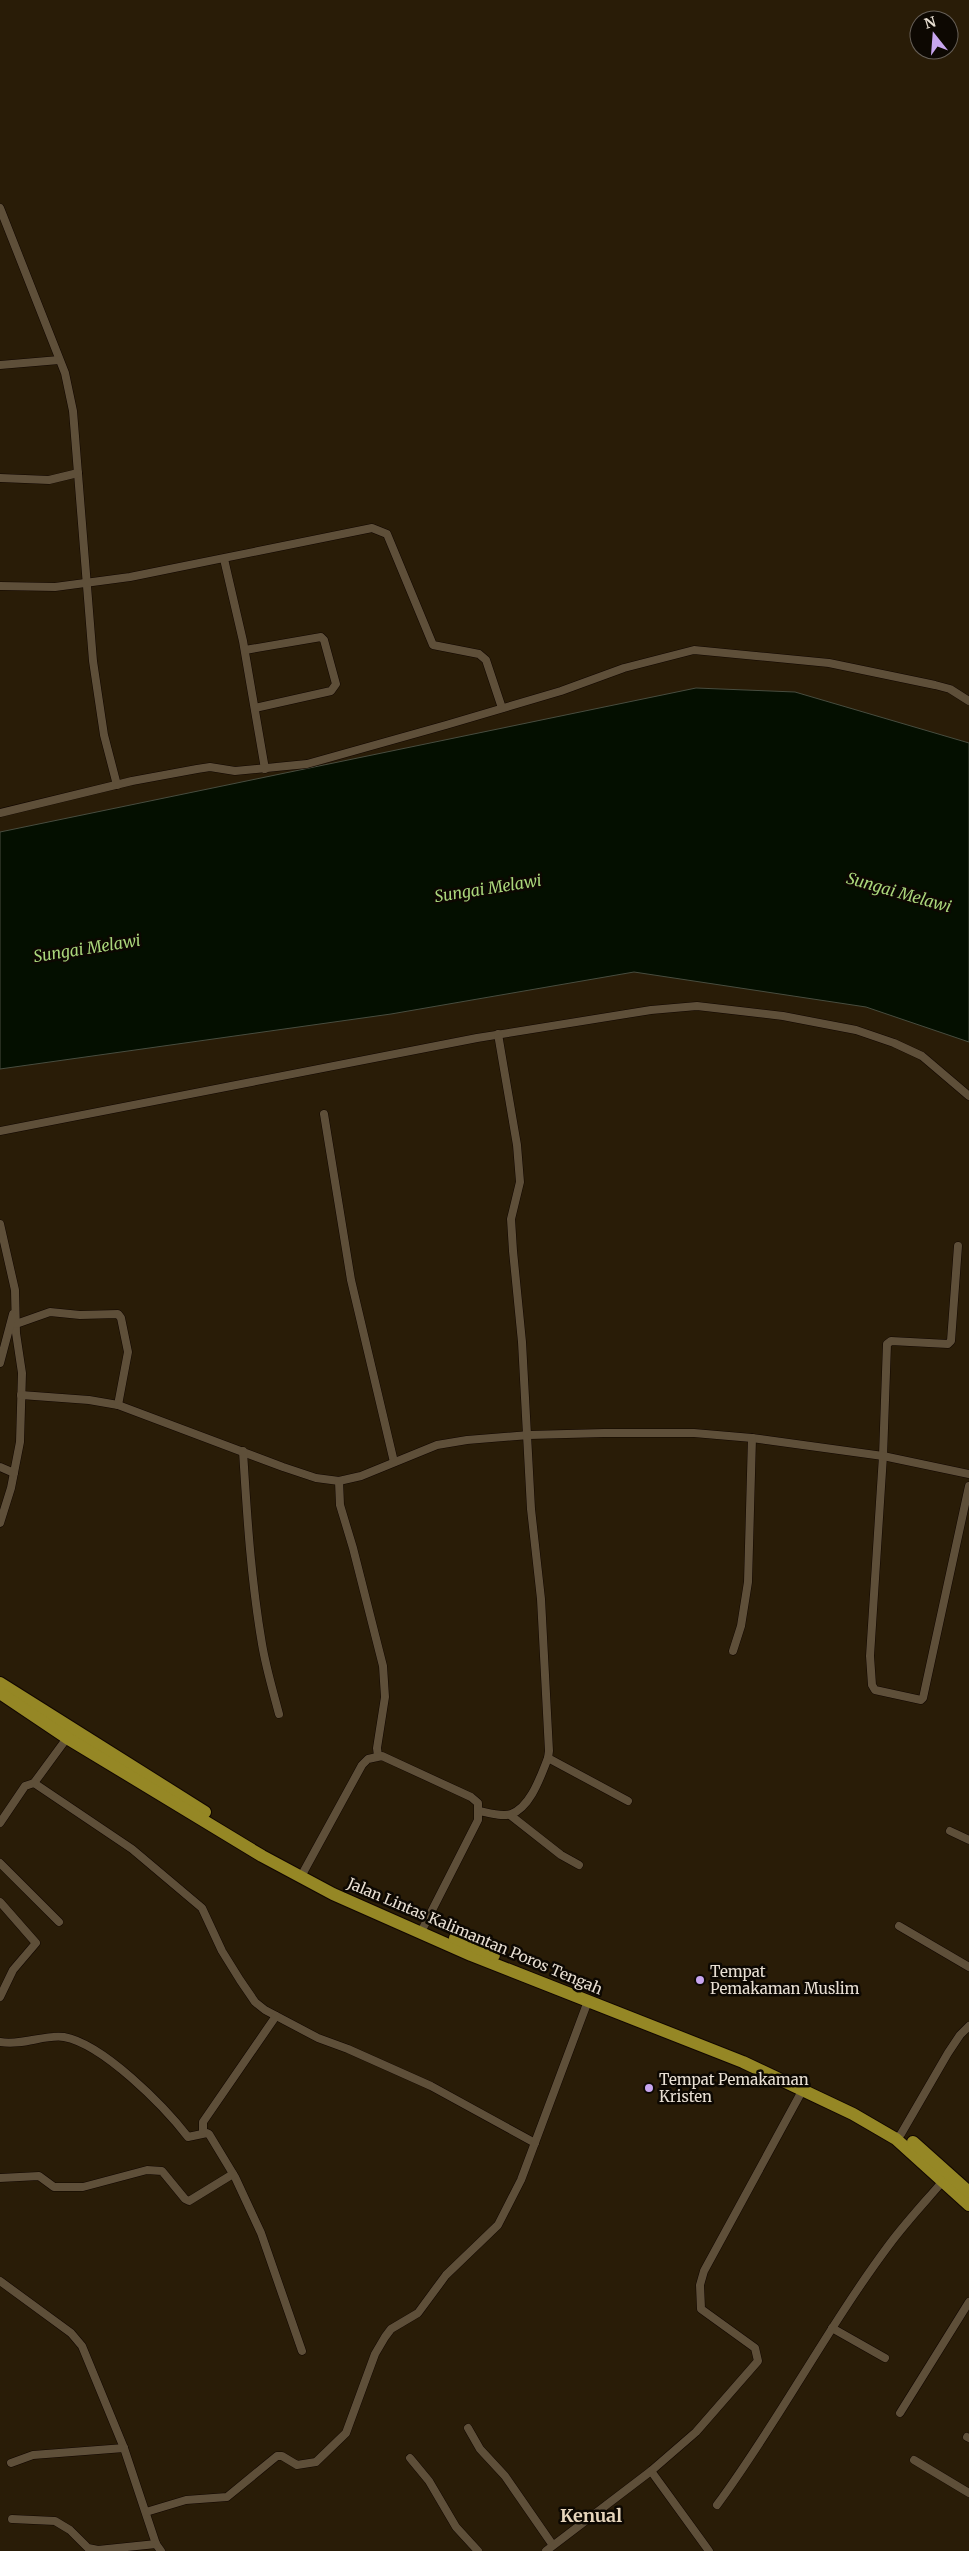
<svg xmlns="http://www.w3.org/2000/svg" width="969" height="2551" font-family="Merriweather,serif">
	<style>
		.water { fill: #040f00; stroke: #484d3f }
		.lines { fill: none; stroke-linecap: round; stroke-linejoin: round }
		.minor-casing { stroke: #110600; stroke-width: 9 }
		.primary-casing { stroke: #110600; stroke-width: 14 }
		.minor { stroke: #5e4f39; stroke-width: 8 }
		.primary { stroke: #958725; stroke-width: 12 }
		.poi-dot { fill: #c8a6ef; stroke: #0d0802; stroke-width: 2 }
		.labels { text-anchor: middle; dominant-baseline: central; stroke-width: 5; stroke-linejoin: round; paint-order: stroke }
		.street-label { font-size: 15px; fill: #e8dfd3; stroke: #0d0802 }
		.poi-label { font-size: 15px; fill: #e8dfd3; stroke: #0d0802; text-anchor: start }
		.water-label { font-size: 16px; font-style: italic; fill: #aad67b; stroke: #0d0802 }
		.quarter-label { font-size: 18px; font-weight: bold; fill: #e6d5bc; stroke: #0d0802 }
	</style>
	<rect width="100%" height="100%" fill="#291c07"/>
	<path class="water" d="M 696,688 L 795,692 L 969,743 L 969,1042 L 866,1007 L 634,972 L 391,1014 L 0,1069 L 0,832 Z"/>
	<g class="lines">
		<defs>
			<g id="minor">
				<path d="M 0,208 L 65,373 L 73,411 L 93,661 L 104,735 L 117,785"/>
				<path d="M 0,365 L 59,360"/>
				<path d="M 0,478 L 49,480 L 78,473"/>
				<path d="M 224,559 L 243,641 L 265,769"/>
				<path d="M 0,586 L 55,587 L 130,577 L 372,528 L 387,534 L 433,645 L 479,654 L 486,660 L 502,708"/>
				<path d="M 245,650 L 321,637 L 324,640 L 336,684 L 331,691 L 255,708"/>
				<path d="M 0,813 L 132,781 L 197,769 L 210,767 L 235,771 L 307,764 L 446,725 L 561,691 L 624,668 L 694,650 L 829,663 L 935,685 L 950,689 L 969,701"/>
				<path d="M 324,1114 L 351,1280 L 394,1462"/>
				<path d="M 0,1131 L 477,1038 L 651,1010 L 697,1006 L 783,1016 L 856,1030 L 894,1043 L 922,1056 L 969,1096"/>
				<path d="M 0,1224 L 15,1290 L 16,1333 L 22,1373 L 20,1442 L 11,1488 L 0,1523"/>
				<path d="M 958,1246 L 951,1341 L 948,1344 L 891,1341 L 887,1344 L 883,1456 L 870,1656 L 872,1685 L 875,1690 L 921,1700 L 923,1698 L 969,1486"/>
				<path d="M 16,1324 L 50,1312 L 80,1315 L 118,1314 L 121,1318 L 128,1352 L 118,1405"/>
				<path d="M 0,1363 L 13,1314"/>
				<path d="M 21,1395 L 89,1400 L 118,1405 L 283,1467 L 316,1478 L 339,1481 L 361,1476 L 437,1445 L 467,1440 L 529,1435 L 604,1433 L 694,1433 L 752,1438 L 883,1456 L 969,1474"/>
				<path d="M 243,1451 C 247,1516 251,1580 262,1644 C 266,1668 273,1691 279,1714"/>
				<path d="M 0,1467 L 14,1473"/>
				<path d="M 339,1481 L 340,1505 L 353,1548 L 383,1666 L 385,1697 L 377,1748 L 378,1756"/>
				<path d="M 733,1651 L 741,1626 L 748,1582 L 752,1438"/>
				<path d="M 548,1758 L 628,1801"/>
				<path d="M 34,1783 L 67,1738"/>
				<path d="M 479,1811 C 489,1813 502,1817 511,1814 C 531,1807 541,1775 548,1758 L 549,1751 L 541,1599 L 531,1509 L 522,1342 L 513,1251 L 511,1219 L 520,1182 L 517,1145 L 498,1034"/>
				<path d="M 510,1815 L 561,1855 L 579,1865"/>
				<path d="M 0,1823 L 25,1786 L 34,1783 L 132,1849 L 202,1908 L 222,1951 L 240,1980 L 255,2002 L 265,2010 L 318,2038 L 348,2049 L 431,2086 L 535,2143"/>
				<path d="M 950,1831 L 969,1840"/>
				<path d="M 0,1863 L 59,1922"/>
				<path d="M 304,1871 L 362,1765 L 368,1759 L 382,1756 L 471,1797 L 478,1803 L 478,1820 L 421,1932"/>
				<path d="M 0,1902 L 36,1943 L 13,1970 L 0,1997"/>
				<path d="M 899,1926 L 969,1967"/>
				<path d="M 0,2042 C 23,2046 45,2034 64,2037 C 103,2044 164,2106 188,2137 L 207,2133 L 209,2134 L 235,2177 L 261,2233 L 302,2351"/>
				<path d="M 203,2133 L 203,2122 L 276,2016"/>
				<path d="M 896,2139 L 901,2134 L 948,2053 L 960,2035 L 969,2026"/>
				<path d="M 0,2178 L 39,2176 L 54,2187 L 83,2187 L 147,2170 L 162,2171 L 185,2199 L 189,2201 L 233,2174"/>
				<path d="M 0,2281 L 71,2333 L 82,2346 L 124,2448 L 156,2544 L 161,2551"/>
				<path d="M 832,2328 L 885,2358"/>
				<path d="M 900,2413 L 969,2302"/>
				<path d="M 468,2428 L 480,2449 L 505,2476 L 552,2544"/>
				<path d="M 967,2437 L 969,2438"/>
				<path d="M 410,2458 L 429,2481 L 456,2527 L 478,2551"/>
				<path d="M 914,2460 L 969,2493"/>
				<path d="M 11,2463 L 33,2455 L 124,2448"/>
				<path d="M 651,2471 L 709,2551"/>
				<path d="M 717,2505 C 779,2421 827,2328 889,2245 C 906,2222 925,2202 943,2181"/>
				<path d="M 146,2512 L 186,2500 L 227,2497 L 277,2456 L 282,2456 L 297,2465 L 316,2462 L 346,2433 L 375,2354 L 385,2337 L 391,2329 L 418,2313 L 446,2275 L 498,2225 L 521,2180 L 588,2001"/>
				<path d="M 12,2519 L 55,2521 L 70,2530 L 88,2548 L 98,2550 L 156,2544"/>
				<path d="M 546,2551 L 651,2471 L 696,2432 L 758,2361 L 755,2348 L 701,2309 L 700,2285 L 704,2271 L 802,2091"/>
			</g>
			<g id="primary">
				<path d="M 0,1683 L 205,1812"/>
				<path d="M 0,1693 L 67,1738 L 262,1856 L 333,1894 L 471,1955 L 743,2062 L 853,2114 L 896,2139 L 969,2205"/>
				<path d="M 455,1938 L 494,1955"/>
				<path d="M 913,2142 L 969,2192"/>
			</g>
		</defs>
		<use href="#minor" class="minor-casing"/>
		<use href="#primary" class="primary-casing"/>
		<use href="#minor" class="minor"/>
		<use href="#primary" class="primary"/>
	</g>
	<g class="poi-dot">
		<circle cx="700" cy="1980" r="5"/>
		<circle cx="649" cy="2088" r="5"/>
	</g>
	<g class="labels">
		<g class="street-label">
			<text transform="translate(475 1936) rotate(23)">Jalan Lintas Kalimantan Poros Tengah</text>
		</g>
		<g class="poi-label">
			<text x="710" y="1971">Tempat<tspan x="710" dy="17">Pemakaman Muslim</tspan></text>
			<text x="659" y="2079">Tempat Pemakaman<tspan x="659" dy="17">Kristen</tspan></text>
		</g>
		<g class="water-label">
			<text transform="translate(488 888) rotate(-9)">Sungai Melawi</text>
			<text transform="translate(899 892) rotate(16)">Sungai Melawi</text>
			<text transform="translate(87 948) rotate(-9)">Sungai Melawi</text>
		</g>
		<g class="quarter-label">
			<text x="591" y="2515">Kenual</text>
		</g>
	</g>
	<g transform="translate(934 35) rotate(343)"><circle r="24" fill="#0d0802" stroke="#655e56"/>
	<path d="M0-4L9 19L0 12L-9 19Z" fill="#c8a6ef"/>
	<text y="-8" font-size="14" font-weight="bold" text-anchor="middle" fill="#e8dfd3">N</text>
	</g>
</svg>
